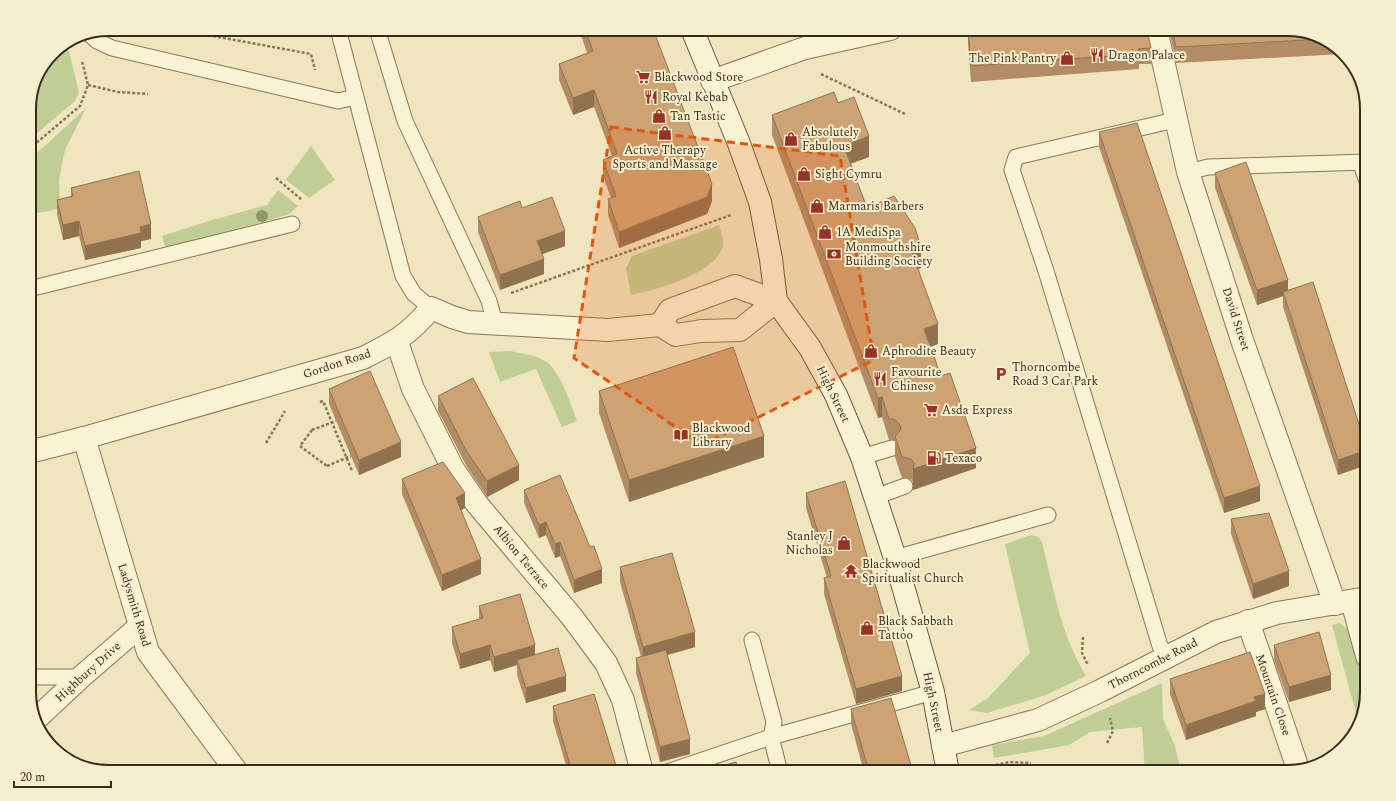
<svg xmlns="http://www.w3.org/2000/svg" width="1396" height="801" font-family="Spectral,serif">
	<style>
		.green { fill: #c0cd94 }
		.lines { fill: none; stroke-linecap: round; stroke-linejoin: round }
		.service-casing { stroke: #887657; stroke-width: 17 }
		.minor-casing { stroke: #887657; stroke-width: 24 }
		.secondary-casing { stroke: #6a573b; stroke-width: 24 }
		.path { stroke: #887657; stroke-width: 2.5; stroke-dasharray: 3 2; stroke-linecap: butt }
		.service { stroke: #f9f2d3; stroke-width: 15 }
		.minor { stroke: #f9f2d3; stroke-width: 22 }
		.secondary { stroke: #f9f2d3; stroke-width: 22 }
		.path-bridge { stroke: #887657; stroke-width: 2.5; stroke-dasharray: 3 2; stroke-linecap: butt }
		.tree { fill: #909669 }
		.wall { fill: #b18c64 }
		.shaded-wall { fill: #907251 }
		.building { fill: #cea374; stroke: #907251 }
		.marked { fill: #df570d; fill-opacity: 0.2; stroke: #df570d; stroke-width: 3; stroke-dasharray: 8 5; stroke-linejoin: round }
		.labels { text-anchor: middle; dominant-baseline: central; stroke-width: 4; stroke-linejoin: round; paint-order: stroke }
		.poi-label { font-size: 12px; fill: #372c1c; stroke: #f6efcf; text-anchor: start }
		.street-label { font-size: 12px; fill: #372c1c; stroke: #f6efcf }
		.rim { fill: none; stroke: #372c1c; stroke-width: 2 }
	</style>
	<rect width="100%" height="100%" fill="#efe6c0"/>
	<g class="green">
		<path d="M 67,43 L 79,93 L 75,101 L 29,140 C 29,99 30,67 67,43 Z"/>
		<path d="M 86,108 L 65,150 L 59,180 L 60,203 L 57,209 L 29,215 L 29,158 L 34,156 Z"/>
		<path d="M 311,146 L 335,180 L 309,198 L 286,180 Z"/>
		<path d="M 278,190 L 298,206 L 289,214 L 277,218 L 166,249 L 162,236 L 212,220 L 267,205 Z"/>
		<path d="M 719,225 C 721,233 725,241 722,249 C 711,275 656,290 631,295 L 626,268 L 632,256 Z"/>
		<path d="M 510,351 C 523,354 539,355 549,364 C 562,376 571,405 577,421 L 562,427 L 536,369 L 500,382 L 489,352 Z"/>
		<path d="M 1031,535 L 1038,537 L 1042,542 C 1053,588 1061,634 1086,676 L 1046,695 L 987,713 L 969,710 L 988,698 L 1030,653 L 1005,544 Z"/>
		<path d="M 1340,623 L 1349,630 L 1367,694 L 1359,724 L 1332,625 Z"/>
		<path d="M 1162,683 L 1163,719 L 1175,746 L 1181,772 L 1145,772 L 1142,727 L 1090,732 L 1069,745 L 994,758 L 992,745 L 1044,736 Z"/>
	</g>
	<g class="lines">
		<defs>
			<g id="service">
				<path d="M 338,29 L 403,276 L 414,294 L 431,308"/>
				<path d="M 377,29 L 405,121 L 489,301 L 495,323"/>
				<path d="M 88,33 L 97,41 L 112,48 L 338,101 L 356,97"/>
				<path d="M 1360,162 L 1367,181"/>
				<path d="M 1188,172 L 1208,167 L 1367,162"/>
				<path d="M 29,289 L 292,224"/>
				<path d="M 862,457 L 892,448"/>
				<path d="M 875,497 L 905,486"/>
				<path d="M 895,558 L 1048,515"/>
				<path d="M 752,640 L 774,722 L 771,737 L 780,772"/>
				<path d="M 1168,656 L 1160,646 L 1046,271 L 1012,170 L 1016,157 L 1175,120"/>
				<path d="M 29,677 L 81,677"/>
				<path d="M 667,772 L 771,737 L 933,692"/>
			</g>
			<g id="minor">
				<path d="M 1156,29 L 1188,172 L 1242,340 L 1335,604"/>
				<path d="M 712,81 L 805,48 L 890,29"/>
				<path d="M 660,325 L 670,310 L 735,286 L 776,301"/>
				<path d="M 397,342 L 413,389 L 453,469 L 477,504 L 572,617 L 606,663 L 623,700 L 642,772"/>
				<path d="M 84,438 L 148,652 L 237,772"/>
				<path d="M 29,452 L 84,438 L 363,358 C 393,343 409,335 431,308 L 452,317 L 468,322 L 608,330 L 660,325 L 676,335 L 701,331 L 740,330 L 776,301"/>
				<path d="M 1352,601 L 1367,656"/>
				<path d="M 1248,621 L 1298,769"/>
				<path d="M 36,719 L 81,677 L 140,626"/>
				<path d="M 943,746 L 1038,720 L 1100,691 L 1216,632 L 1277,613 L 1367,598"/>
			</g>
			<path id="secondary" d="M 692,29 L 738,141 L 760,202 L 771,259 L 776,301 L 810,348 L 836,395 L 862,457 L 895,558 L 933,692 L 948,772"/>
		</defs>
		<use href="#service" class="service-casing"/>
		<use href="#minor" class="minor-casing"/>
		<use href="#secondary" class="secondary-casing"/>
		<g class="path">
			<path d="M 206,29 L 213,36 L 311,54 L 315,70"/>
			<path d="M 740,32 L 752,29"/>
			<path d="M 821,74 L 905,114"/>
			<path d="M 88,85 L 118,92 L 148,94"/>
			<path d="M 29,149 L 80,106 L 88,85 L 82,61"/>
			<path d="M 276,178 L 302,200"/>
			<path d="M 511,293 L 731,215"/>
			<path d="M 320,402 L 323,401 L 352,471"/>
			<path d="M 312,430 L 300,446 L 327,466"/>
			<path d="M 266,443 L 285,411"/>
			<path d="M 1083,637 L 1082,653 L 1088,665"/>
			<path d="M 1107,743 L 1113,731 L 1110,718"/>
			<path d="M 976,769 L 1010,762 L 1031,763"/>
		</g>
		<use href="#service" class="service"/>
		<use href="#minor" class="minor"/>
		<use href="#secondary" class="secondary"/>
		<g class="path-bridge">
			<path d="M 312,430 L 336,421"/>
			<path d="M 327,466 L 351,456"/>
		</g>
	</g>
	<circle class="tree" cx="262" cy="216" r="6"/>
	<g class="wall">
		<path d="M 579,29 L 653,29 L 712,201 L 707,214 L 619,248 L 608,215 L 608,199 L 611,198 L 603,176 L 603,160 L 612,156 L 608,145 L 594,107 L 573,115 L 559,80 L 559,64 L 587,53 Z"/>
		<path d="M 968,29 L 1151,48 L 1151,64 L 1139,64 L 1139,69 L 971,82 L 968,44 Z"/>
		<path d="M 1169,29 L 1287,29 L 1327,40 L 1342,54 L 1176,63 Z"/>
		<path d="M 838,103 L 869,157 L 850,164 L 867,208 L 921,268 L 918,269 L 938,344 L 930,347 L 976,468 L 913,490 L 913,482 L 911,479 L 902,478 L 895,457 L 895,440 L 889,440 L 882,417 L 878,418 L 772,135 L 772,115 Z"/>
		<path d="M 1099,132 L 1260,501 L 1224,513 L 1099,147 Z"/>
		<path d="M 1215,173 L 1288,291 L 1367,449 L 1338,475 L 1283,307 L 1283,296 L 1257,305 L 1215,188 Z"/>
		<path d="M 71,188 L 151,239 L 141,241 L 141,248 L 85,260 L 79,236 L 63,240 L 57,214 L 57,200 L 71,197 Z"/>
		<path d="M 522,208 L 565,246 L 542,254 L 544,274 L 500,290 L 478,232 L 478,217 Z"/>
		<path d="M 329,389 L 401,457 L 359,475 L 329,404 Z"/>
		<path d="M 599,391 L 764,457 L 629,502 L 599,413 Z"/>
		<path d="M 438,396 L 519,480 L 487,497 L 467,467 L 438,411 Z"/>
		<path d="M 402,479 L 465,508 L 461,510 L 481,574 L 442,591 L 402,494 Z"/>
		<path d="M 524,490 L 602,583 L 574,593 L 560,556 L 555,558 L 546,535 L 539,538 L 524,503 Z"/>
		<path d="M 806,493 L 902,691 L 856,704 L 824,594 L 824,578 L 827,578 L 806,508 Z"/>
		<path d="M 1365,497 L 1367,497 L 1367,521 L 1365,512 Z"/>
		<path d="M 1231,519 L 1289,586 L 1253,599 L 1231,534 Z"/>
		<path d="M 620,567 L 695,647 L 667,655 L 690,754 L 660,762 L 636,673 L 636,658 L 641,657 L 620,582 Z"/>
		<path d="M 479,606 L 535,655 L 566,691 L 526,703 L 517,675 L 517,665 L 494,672 L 490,660 L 460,669 L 452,643 L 452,627 L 479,619 Z"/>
		<path d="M 1274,645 L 1331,690 L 1289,702 L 1274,660 Z"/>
		<path d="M 1170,679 L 1265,709 L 1256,712 L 1256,716 L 1186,740 L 1170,694 Z"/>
		<path d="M 553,706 L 618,772 L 568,772 L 553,721 Z"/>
		<path d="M 851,709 L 913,772 L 864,772 L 851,724 Z"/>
	</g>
	<g class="shaded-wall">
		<path d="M 726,29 L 733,29 L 726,31 Z"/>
		<path d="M 594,90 L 594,107 L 573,115 L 573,98 Z"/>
		<path d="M 869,136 L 869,157 L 844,166 L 844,146 Z"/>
		<path d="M 712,184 L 712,201 L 707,214 L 619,248 L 619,232 Z"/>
		<path d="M 79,221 L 79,236 L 63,240 L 63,225 Z"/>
		<path d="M 151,224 L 151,239 L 141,241 L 141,248 L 85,260 L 85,246 L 140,227 Z"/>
		<path d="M 565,231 L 565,246 L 537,256 L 537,241 Z"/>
		<path d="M 921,247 L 921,268 L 911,271 L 911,250 Z"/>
		<path d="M 544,259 L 544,274 L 500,290 L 500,275 Z"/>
		<path d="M 1288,280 L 1288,295 L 1283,292 L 1283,296 L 1257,305 L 1257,290 Z"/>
		<path d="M 938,324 L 938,344 L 924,349 L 924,329 Z"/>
		<path d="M 882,397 L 882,417 L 878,418 L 878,398 Z"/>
		<path d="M 764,436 L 764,457 L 629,502 L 629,480 Z"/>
		<path d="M 401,442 L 401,457 L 359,475 L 359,460 Z"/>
		<path d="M 976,448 L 976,468 L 913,490 L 913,469 Z"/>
		<path d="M 1367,450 L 1367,465 L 1338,475 L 1338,460 Z"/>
		<path d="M 519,465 L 519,480 L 487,497 L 487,481 Z"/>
		<path d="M 1260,486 L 1260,501 L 1224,513 L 1224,498 Z"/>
		<path d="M 465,493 L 465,508 L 456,513 L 456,498 Z"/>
		<path d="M 546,522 L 546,535 L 539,538 L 539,525 Z"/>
		<path d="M 560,542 L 560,556 L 555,558 L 555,544 Z"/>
		<path d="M 481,559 L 481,574 L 442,591 L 442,575 Z"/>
		<path d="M 602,569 L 602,583 L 574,593 L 574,580 Z"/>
		<path d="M 1289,571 L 1289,586 L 1253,599 L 1253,584 Z"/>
		<path d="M 695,632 L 695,647 L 643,662 L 643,647 Z"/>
		<path d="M 490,645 L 490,660 L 460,669 L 460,654 Z"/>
		<path d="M 535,645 L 535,660 L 517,660 L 517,665 L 494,672 L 494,657 Z"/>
		<path d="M 1331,675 L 1331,690 L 1289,702 L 1289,687 Z"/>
		<path d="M 566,676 L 566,691 L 526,703 L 526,688 Z"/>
		<path d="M 902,676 L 902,691 L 856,704 L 856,689 Z"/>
		<path d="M 1265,694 L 1265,709 L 1256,712 L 1256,716 L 1186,740 L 1186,725 L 1254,697 Z"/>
		<path d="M 690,739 L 690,754 L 660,762 L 660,747 Z"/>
	</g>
	<g class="building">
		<path d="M 585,29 L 653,29 L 712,184 L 707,197 L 619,232 L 608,199 L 616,196 L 603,160 L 617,154 L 608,128 L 594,90 L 573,98 L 559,64 L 593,51 Z"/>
		<path d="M 968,29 L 1147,29 L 1151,48 L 1138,49 L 1139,54 L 971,66 Z"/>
		<path d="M 1172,29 L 1287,29 L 1326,39 L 1176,47 Z"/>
		<path d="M 834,92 L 838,103 L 854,97 L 869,136 L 844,146 L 867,208 L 894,196 L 915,228 L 921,247 L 911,250 L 938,324 L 924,329 L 941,376 L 950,373 L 976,448 L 913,469 L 914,463 L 911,459 L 902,457 L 895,436 L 901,430 L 900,425 L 894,419 L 889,419 L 882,397 L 878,398 L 772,115 Z"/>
		<path d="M 1137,123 L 1260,486 L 1224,498 L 1099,132 Z"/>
		<path d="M 1246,162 L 1288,280 L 1257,290 L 1215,173 Z"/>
		<path d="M 139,171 L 151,224 L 140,227 L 141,233 L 85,246 L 79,221 L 63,225 L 57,200 L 73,196 L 71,188 Z"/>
		<path d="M 552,197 L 565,231 L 537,241 L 544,259 L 500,275 L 478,217 L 520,201 L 522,208 Z"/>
		<path d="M 1313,282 L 1367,449 L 1367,450 L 1338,460 L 1283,292 Z"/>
		<path d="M 733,347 L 764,436 L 629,480 L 599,391 Z"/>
		<path d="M 370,371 L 401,442 L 359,460 L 329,389 Z"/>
		<path d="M 473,378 L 519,465 L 487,481 L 467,452 L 438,396 Z"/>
		<path d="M 443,462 L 465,493 L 456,498 L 481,559 L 442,575 L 402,479 Z"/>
		<path d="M 560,475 L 590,547 L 594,546 L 602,569 L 574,580 L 560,542 L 555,544 L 546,522 L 539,525 L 524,490 Z"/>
		<path d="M 845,481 L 902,676 L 856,689 L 824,578 L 831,576 L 806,493 Z"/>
		<path d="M 1365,497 L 1367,497 L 1367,506 Z"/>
		<path d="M 1269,513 L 1289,571 L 1253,584 L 1231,519 Z"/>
		<path d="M 672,553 L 695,632 L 643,647 L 620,567 Z"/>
		<path d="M 520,594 L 535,645 L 494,657 L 490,645 L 460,654 L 452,627 L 483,618 L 479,606 Z"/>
		<path d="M 1319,632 L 1331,675 L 1289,687 L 1274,645 Z"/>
		<path d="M 558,648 L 566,676 L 526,688 L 517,660 Z"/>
		<path d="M 666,650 L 690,739 L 660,747 L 636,658 Z"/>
		<path d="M 1250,652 L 1265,694 L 1254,697 L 1256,701 L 1186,725 L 1170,679 Z"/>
		<path d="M 594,694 L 618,772 L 572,772 L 553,706 Z"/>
		<path d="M 891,698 L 913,772 L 869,772 L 851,709 Z"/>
		<path d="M 736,762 L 739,772 L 701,772 Z"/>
	</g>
	<path class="marked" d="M 611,127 L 840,156 L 874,360 L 702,445 L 574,358 Z"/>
	<defs>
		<symbol id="restaurant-bare" viewBox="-9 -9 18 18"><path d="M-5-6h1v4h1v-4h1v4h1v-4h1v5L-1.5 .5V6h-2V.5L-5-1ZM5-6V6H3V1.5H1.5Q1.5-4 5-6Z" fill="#983126" stroke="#f6efcf" stroke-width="2.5" paint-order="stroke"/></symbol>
		<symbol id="shop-bare" viewBox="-9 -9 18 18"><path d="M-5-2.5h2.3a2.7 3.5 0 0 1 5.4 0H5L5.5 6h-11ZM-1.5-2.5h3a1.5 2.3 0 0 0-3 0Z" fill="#983126" stroke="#f6efcf" stroke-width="2.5" paint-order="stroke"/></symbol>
		<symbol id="supermarket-bare" viewBox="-9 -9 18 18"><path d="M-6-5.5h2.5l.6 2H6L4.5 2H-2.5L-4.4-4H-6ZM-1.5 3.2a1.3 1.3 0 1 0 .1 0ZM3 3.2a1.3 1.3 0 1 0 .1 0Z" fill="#983126" stroke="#f6efcf" stroke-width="2.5" paint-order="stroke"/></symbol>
		<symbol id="bank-bare" viewBox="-9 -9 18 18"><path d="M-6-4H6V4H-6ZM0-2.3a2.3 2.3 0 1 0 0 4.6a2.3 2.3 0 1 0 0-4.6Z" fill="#983126" stroke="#f6efcf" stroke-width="2.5" paint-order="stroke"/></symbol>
		<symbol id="parking-bare" viewBox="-9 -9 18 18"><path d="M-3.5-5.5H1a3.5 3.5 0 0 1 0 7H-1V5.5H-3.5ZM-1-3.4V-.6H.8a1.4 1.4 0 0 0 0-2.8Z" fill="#983126" stroke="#f6efcf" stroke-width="2.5" paint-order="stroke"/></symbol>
		<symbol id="library-bare" viewBox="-9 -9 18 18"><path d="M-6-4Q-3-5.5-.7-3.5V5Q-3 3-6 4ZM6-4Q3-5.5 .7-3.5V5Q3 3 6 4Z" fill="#983126" stroke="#f6efcf" stroke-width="2.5" paint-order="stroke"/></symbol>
		<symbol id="fuel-bare" viewBox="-9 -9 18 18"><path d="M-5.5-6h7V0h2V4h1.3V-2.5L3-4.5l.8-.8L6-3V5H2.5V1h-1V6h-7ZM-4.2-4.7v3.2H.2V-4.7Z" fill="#983126" stroke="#f6efcf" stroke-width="2.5" paint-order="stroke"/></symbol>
		<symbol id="temple-bare" viewBox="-9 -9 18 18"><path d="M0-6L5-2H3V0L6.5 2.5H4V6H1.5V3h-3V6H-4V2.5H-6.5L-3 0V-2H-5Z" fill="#983126" stroke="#f6efcf" stroke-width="2.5" paint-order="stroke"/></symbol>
	</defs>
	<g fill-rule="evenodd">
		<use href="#restaurant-bare" x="1087" y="45" width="20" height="20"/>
		<use href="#shop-bare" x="1057" y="48" width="20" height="20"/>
		<use href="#supermarket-bare" x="633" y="67" width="20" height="20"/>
		<use href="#restaurant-bare" x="641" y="87" width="20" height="20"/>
		<use href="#shop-bare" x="649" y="106" width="20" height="20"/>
		<use href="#shop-bare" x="655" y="123" width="20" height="20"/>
		<use href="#shop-bare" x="781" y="129" width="20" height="20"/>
		<use href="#shop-bare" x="794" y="164" width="20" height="20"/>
		<use href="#shop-bare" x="807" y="196" width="20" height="20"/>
		<use href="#shop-bare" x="815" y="222" width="20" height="20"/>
		<use href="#bank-bare" x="824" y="244" width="20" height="20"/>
		<use href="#shop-bare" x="861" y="341" width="20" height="20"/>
		<use href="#parking-bare" x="991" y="364" width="20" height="20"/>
		<use href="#restaurant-bare" x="870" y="369" width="20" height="20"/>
		<use href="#supermarket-bare" x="921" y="400" width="20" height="20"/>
		<use href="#library-bare" x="671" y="425" width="20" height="20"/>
		<use href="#fuel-bare" x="924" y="448" width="20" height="20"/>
		<use href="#shop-bare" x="834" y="533" width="20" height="20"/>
		<use href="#temple-bare" x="841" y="561" width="20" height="20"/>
		<use href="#shop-bare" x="857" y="618" width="20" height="20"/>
	</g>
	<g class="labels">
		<g class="poi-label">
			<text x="1108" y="55">Dragon Palace</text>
			<text x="1056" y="58" text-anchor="end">The Pink Pantry</text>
			<text x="654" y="77">Blackwood Store</text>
			<text x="662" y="97">Royal Kebab</text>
			<text x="670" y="116">Tan Tastic</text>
			<text x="802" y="132">Absolutely<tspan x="802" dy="14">Fabulous</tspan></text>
			<text x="665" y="150" text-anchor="middle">Active Therapy<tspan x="665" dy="14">Sports and Massage</tspan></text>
			<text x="815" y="174">Sight Cymru</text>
			<text x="828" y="206">Marmaris Barbers</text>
			<text x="836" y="232">1A MediSpa</text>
			<text x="845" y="247">Monmouthshire<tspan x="845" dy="14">Building Society</tspan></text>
			<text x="882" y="351">Aphrodite Beauty</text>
			<text x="1012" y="367">Thorncombe<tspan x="1012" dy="14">Road 3 Car Park</tspan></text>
			<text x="891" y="372">Favourite<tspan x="891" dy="14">Chinese</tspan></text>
			<text x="942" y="410">Asda Express</text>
			<text x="692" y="428">Blackwood<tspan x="692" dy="14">Library</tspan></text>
			<text x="945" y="458">Texaco</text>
			<text x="833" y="536" text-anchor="end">Stanley J<tspan x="833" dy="14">Nicholas</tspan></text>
			<text x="862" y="564">Blackwood<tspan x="862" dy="14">Spiritualist Church</tspan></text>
			<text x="878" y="621">Black Sabbath<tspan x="878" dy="14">Tattoo</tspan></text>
		</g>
		<g class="street-label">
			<text transform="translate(1236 319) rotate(72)">David Street</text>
			<text transform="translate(337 364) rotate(-18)">Gordon Road</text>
			<text transform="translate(833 394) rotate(64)">High Street</text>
			<text transform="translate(521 557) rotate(50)">Albion Terrace</text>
			<text transform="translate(134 605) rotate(73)">Ladysmith Road</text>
			<text transform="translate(1153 664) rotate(-27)">Thorncombe Road</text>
			<text transform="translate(88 672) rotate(-42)">Highbury Drive</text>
			<text transform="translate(1273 695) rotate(71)">Mountain Close</text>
			<text transform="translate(933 702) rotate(78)">High Street</text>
		</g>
	</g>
	<path d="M0 0H1396V801H0ZM109 36H1287A73 73 0 0 1 1360 109V692A73 73 0 0 1 1287 765H109A73 73 0 0 1 36 692V109A73 73 0 0 1 109 36Z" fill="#f6efcf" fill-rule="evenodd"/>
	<path class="rim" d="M109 36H1287A73 73 0 0 1 1360 109V692A73 73 0 0 1 1287 765H109A73 73 0 0 1 36 692V109A73 73 0 0 1 109 36Z"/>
	<path d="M14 781v6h97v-6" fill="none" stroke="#372c1c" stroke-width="2"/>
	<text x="20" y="781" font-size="12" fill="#372c1c" stroke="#f6efcf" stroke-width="3" paint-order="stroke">20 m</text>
</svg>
